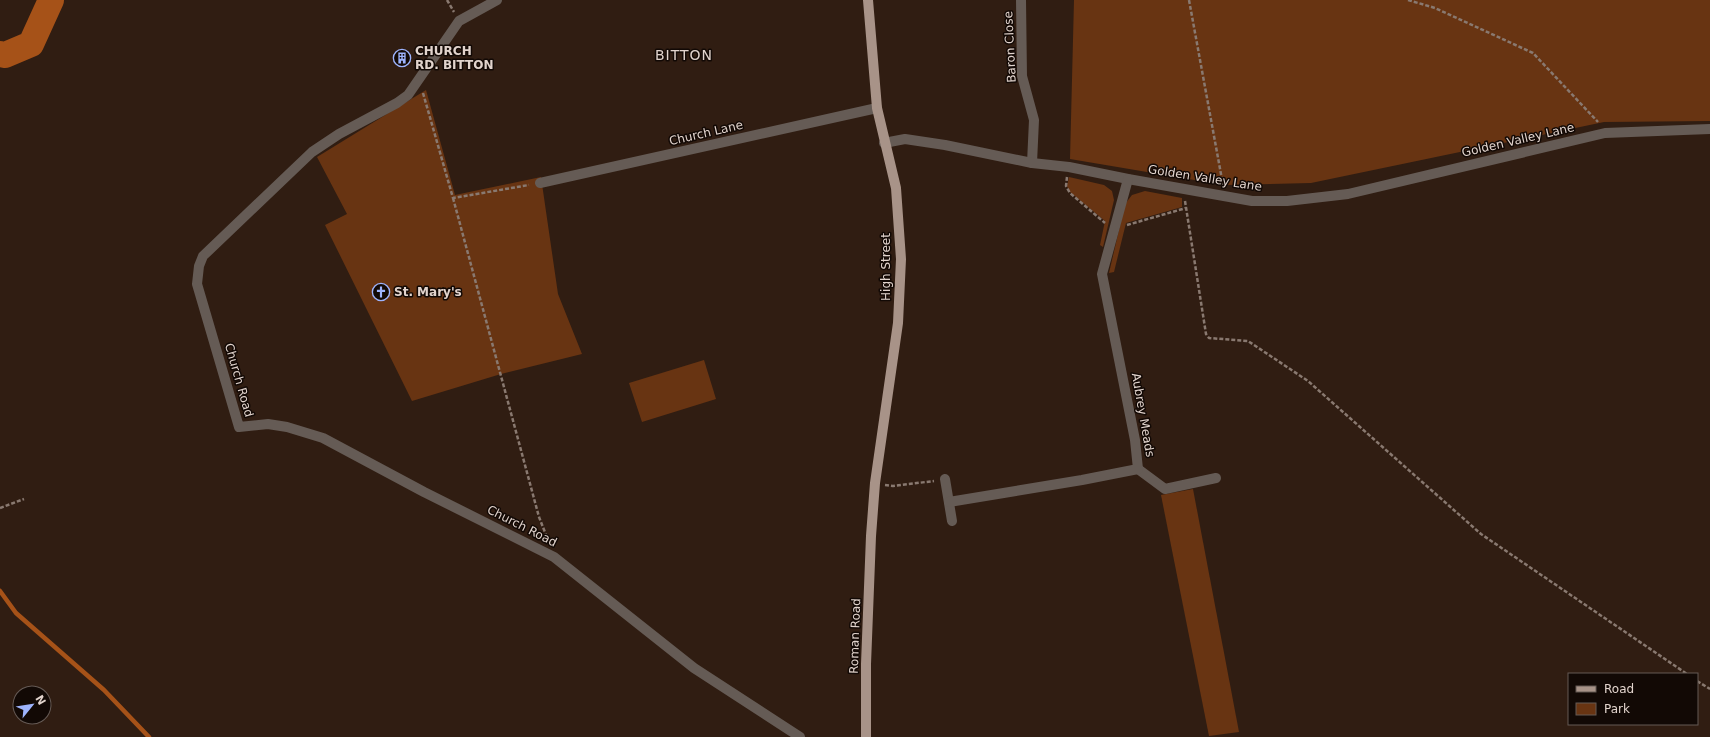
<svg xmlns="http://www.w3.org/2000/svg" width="1710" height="737" font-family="'DejaVu Sans',sans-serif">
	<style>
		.green { fill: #683412 }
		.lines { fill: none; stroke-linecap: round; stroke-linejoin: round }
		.stream { stroke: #a65218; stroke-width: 4.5 }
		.river { stroke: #a65218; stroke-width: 26 }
		.path { stroke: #897970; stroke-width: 2.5; stroke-dasharray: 4 2; stroke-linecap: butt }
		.minor { stroke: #655b55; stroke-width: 10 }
		.major { stroke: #a89388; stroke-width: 10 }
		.labels { text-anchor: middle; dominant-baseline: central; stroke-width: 3; stroke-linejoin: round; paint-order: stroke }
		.street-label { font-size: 12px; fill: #e2d4cd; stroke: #120905 }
		.poi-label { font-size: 12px; font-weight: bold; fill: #e2d4cd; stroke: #120905; text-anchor: start }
		.quarter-label { font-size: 14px; letter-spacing: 1px; fill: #e2d4cd; stroke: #120905 }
	</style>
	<rect width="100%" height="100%" fill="#301d12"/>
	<g class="green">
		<path d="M 1074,0 L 1710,0 L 1710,121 L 1604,122 L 1311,183 L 1224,185 L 1070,159 Z"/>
		<path d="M 426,90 L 455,195 L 541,177 L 558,294 L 582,354 L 501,374 L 412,401 L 325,225 L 347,214 L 317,157 Z"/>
		<path d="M 1069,177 L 1104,185 L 1112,191 L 1114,200 L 1103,247 L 1100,245 L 1105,221 L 1070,192 L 1067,186 Z"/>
		<path d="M 1145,191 L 1182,198 L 1182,207 L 1126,223 L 1114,272 L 1109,273 L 1125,204 L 1132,195 Z"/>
		<path d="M 704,360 L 716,399 L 642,422 L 629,383 Z"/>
		<path d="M 1193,489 L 1239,732 L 1209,736 L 1161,495 Z"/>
	</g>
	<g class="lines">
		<path class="stream" d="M 0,591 L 16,613 L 104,690 L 149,737"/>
		<path class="river" d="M 0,54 L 5,55 L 31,44 L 51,0"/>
		<g class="path">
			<path d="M 447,0 L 454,12"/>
			<path d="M 1189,0 L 1223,185"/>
			<path d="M 1408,0 L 1435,8 L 1533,53 L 1598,122"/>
			<path d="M 423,93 L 453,198 L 529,185"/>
			<path d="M 1067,177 L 1066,186 L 1070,193 L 1105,223"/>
			<path d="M 453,198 L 539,517 L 548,540"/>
			<path d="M 1185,201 L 1206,334 L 1209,338 L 1248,341 L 1308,381 L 1481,534 L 1687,674"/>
			<path d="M 1127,225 L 1186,208"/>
			<path d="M 885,485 L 893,486 L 934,481"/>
			<path d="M 0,508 L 24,499"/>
			<path d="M 1697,681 L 1710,689"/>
		</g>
		<g class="minor">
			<path d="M 497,0 L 459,21 L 408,95 L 397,103 L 339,134 L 312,152 L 203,256 L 199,266 L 197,284 L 239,427 L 268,424 L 287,427 L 323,438 L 424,492 L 554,557 L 694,668 L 800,737"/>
			<path d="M 1021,0 L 1022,76 L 1034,120 L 1032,163"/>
			<path d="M 884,143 L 905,139 L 945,145 L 1032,163 L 1069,167 L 1128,179 L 1252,201 L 1287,201 L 1348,194 L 1605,133 L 1710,129"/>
			<path d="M 540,183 L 877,108"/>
			<path d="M 1138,469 L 1165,489 L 1216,478"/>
			<path d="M 945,479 L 952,521"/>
			<path d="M 949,502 L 1082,480 L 1138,469 L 1135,440 L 1102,274 L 1128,179"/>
		</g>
		<path class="major" d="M 866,737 L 866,664 L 871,536 L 875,483 L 898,323 L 901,259 L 896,188 L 877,108 L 868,0"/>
	</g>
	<defs>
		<symbol id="building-ring" viewBox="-11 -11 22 22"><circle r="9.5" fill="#120905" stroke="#9eb4fd" stroke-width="1.5"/><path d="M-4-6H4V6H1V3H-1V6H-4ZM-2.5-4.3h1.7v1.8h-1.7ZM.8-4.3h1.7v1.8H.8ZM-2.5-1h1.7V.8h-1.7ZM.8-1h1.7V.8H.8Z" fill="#9eb4fd"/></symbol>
		<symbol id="church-ring" viewBox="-11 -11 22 22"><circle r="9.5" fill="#120905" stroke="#9eb4fd" stroke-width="1.5"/><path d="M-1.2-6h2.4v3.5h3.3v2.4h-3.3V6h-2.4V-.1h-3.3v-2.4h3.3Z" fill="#9eb4fd"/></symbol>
	</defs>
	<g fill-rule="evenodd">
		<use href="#building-ring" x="392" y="48" width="20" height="20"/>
		<use href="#church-ring" x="371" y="282" width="20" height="20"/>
	</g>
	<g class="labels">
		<g class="street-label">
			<text transform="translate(1010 47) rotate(-93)">Baron Close</text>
			<text transform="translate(706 133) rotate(-13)">Church Lane</text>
			<text transform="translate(1518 140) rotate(-13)">Golden Valley Lane</text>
			<text transform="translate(1205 178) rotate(9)">Golden Valley Lane</text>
			<text transform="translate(886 267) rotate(-90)">High Street</text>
			<text transform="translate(239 380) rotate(74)">Church Road</text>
			<text transform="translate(1143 415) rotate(80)">Aubrey Meads</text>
			<text transform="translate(522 526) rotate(27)">Church Road</text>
			<text transform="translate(855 636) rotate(-88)">Roman Road</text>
		</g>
		<g class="poi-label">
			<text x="415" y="51">CHURCH<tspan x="415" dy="14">RD. BITTON</tspan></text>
			<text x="394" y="292">St. Mary's</text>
		</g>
		<g class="quarter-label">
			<text x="684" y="55">BITTON</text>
		</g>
	</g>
	<rect x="1568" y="673" width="130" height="52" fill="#120905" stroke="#655a55"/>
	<rect x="1576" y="686" width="20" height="6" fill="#a89388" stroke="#655a55"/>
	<text x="1604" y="693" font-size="12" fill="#e2d4cd">Road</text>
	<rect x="1576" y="703" width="20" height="12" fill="#683412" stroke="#655a55"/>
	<text x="1604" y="713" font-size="12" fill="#e2d4cd">Park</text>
	<g transform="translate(32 705) rotate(60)"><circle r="19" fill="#120905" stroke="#655a55"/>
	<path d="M0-3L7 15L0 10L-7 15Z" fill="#9eb4fd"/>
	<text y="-6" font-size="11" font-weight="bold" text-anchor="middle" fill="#e2d4cd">N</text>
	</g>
</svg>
